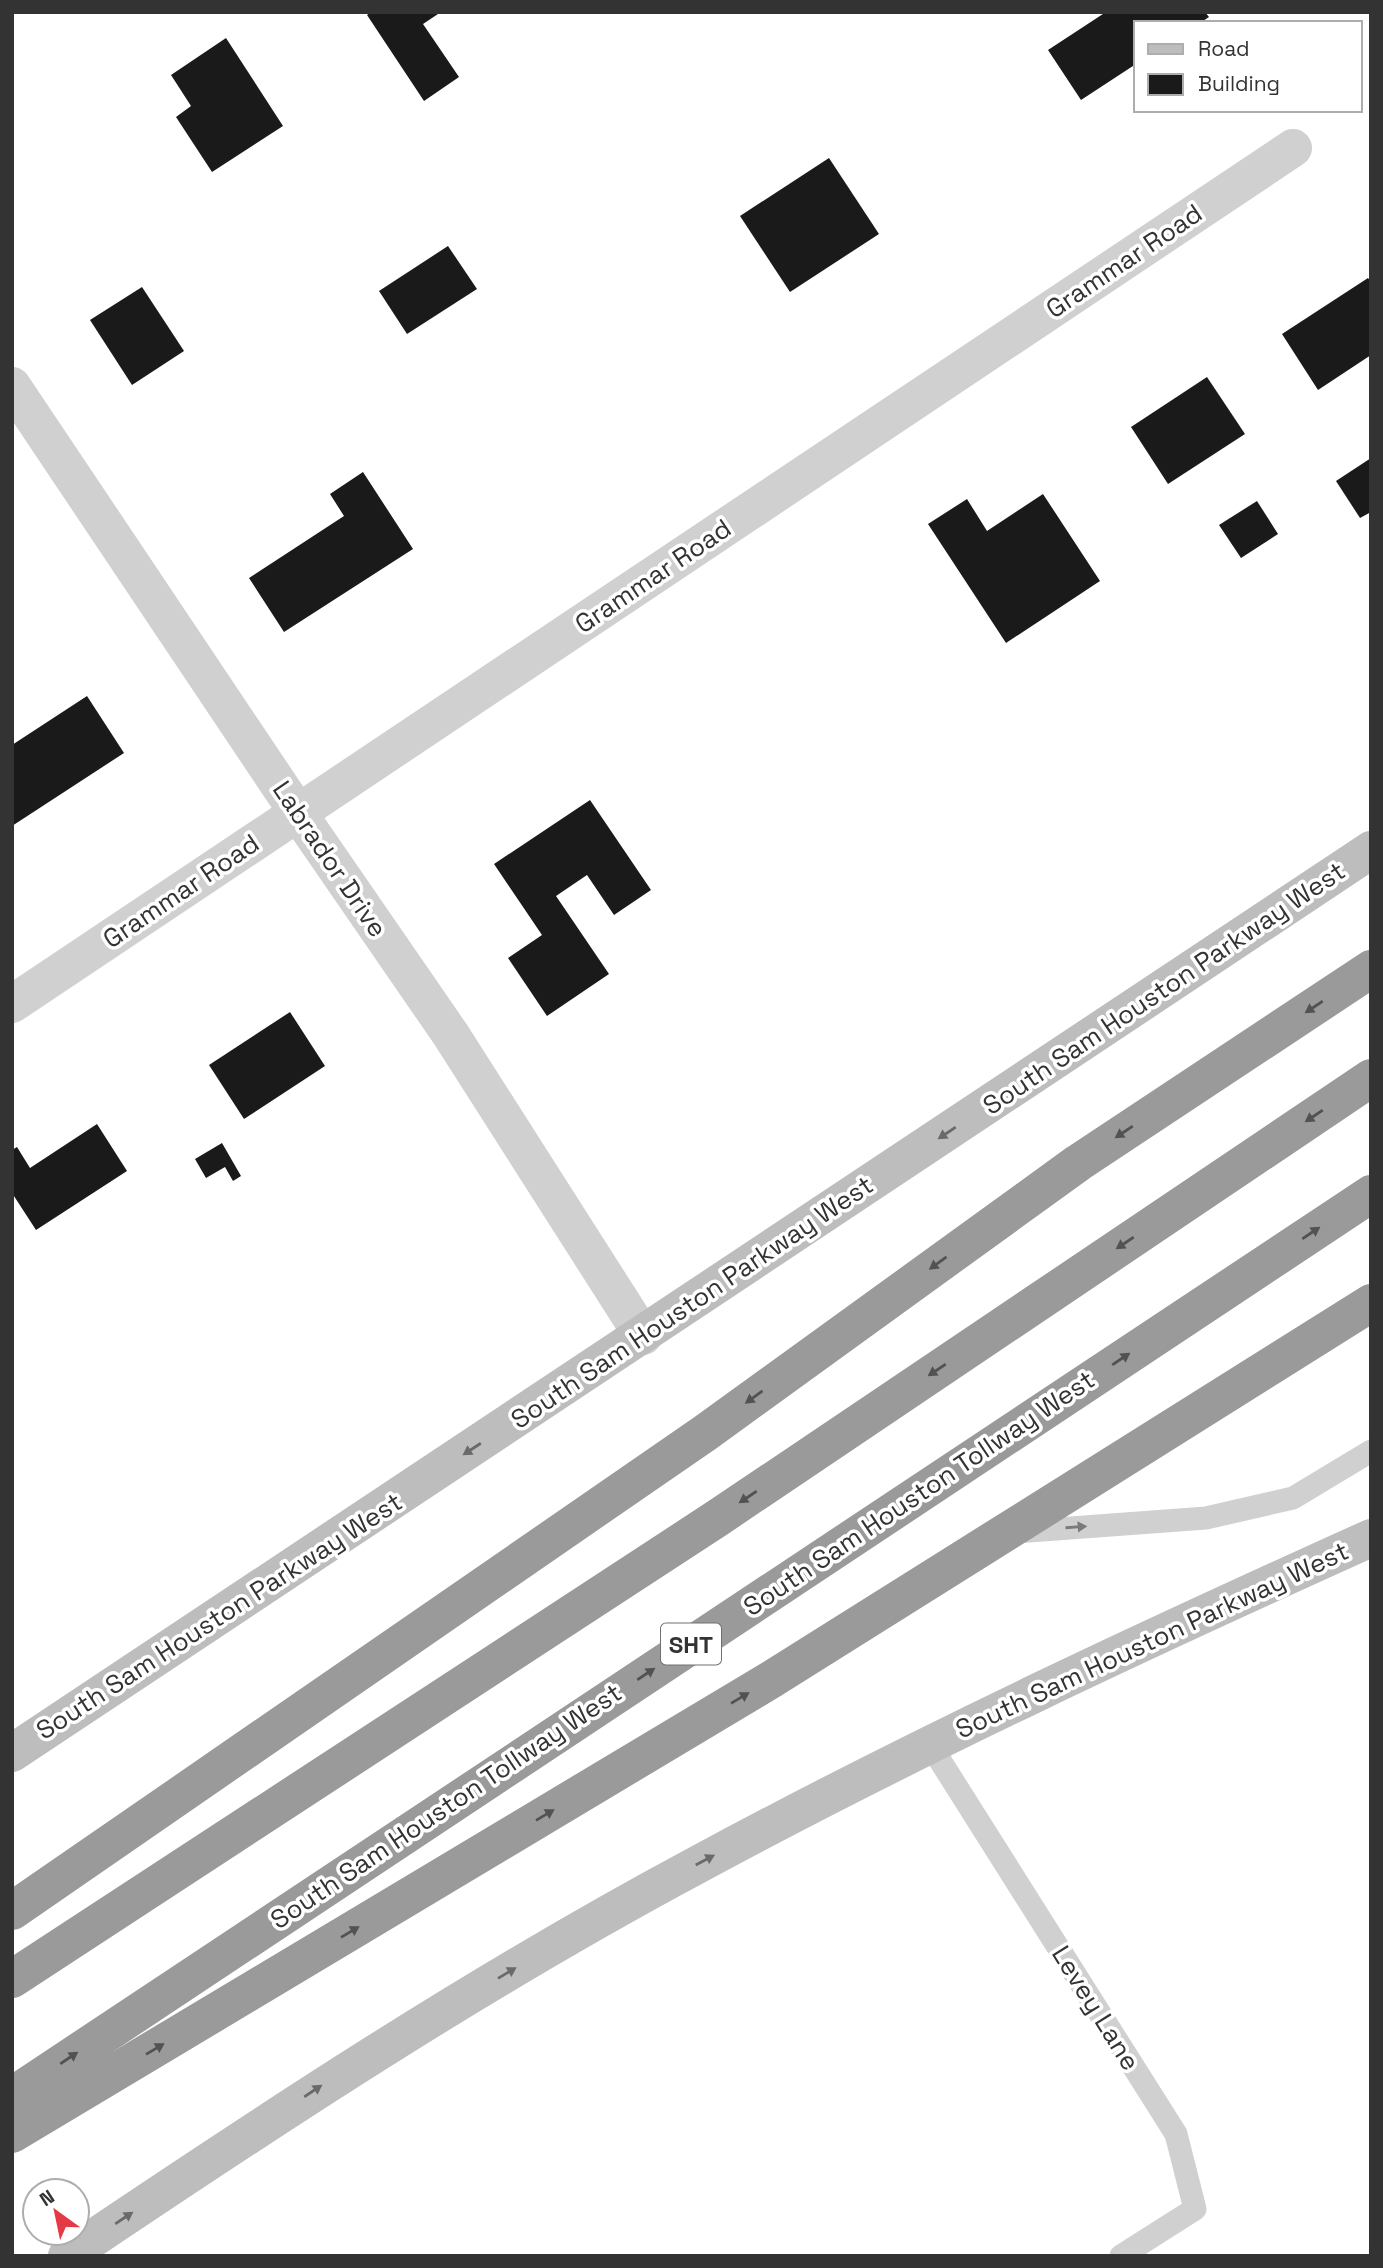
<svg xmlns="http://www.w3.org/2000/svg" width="1383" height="2268" font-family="'Space Grotesk',sans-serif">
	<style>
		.building { fill: #1a1a1a }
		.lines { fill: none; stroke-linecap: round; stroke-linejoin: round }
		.service { stroke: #d0d0d0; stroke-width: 23 }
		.minor { stroke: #d0d0d0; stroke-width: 38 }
		.secondary { stroke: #bdbdbd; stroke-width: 38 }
		.motorway { stroke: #9a9a9a; stroke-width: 38 }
		.oneway { fill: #525252 }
		.oneway2 { fill: #6a6a6a }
		.oneway3 { fill: #7a7a7a }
		.labels { text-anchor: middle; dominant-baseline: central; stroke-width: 7; stroke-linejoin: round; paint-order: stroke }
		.shield { fill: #fff; stroke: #707070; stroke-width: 2 }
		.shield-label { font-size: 24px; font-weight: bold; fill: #333 }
		.street-label { font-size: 26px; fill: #333; stroke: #fff }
	</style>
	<rect width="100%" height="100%" fill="#fff"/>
	<g class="building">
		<path d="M 371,12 L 441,12 L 423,24 L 459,77 L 424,101 L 367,15 Z"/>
		<path d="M 1106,12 L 1205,12 L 1209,17 L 1200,23 L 1136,23 L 1136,64 L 1081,100 L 1048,50 Z"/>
		<path d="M 226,38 L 283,126 L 212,172 L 176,117 L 191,106 L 171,75 Z"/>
		<path d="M 829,158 L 879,234 L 790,292 L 740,216 Z"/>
		<path d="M 448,246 L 477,289 L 407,334 L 379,291 Z"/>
		<path d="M 1368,278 L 1371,282 L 1371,355 L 1318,390 L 1282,334 Z"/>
		<path d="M 142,287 L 184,351 L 132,385 L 90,320 Z"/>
		<path d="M 1207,377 L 1245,434 L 1168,484 L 1131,427 Z"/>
		<path d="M 1371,458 L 1371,512 L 1360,518 L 1336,481 Z"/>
		<path d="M 363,472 L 413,549 L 284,632 L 249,578 L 344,516 L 330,494 Z"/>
		<path d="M 1043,494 L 1100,581 L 1006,643 L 928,524 L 967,499 L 987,531 Z"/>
		<path d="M 1257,501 L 1278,534 L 1241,558 L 1219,525 Z"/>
		<path d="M 87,696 L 124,753 L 12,826 L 12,745 Z"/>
		<path d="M 590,800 L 651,890 L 614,915 L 587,875 L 556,896 L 609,974 L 547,1016 L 508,958 L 542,935 L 494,864 Z"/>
		<path d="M 290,1012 L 325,1066 L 244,1119 L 209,1065 Z"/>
		<path d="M 97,1124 L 127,1171 L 36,1230 L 12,1193 L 12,1150 L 17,1147 L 30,1168 Z"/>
		<path d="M 222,1143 L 241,1176 L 233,1181 L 225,1167 L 206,1178 L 195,1159 Z"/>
	</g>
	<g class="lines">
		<g class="service">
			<path d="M 1015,1532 L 1206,1518 L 1293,1498 L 1371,1451"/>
			<path d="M 929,1743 L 1176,2134 L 1195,2209 L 1121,2256"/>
		</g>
		<g class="minor">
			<path d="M 12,386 L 298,813 L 451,1035 L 643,1336"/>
			<path d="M 12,1004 L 1293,148"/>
		</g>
		<g class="secondary">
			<path d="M 12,1753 L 1371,850"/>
			<path d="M 67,2256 C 272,2118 478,1982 697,1865 C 917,1746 1143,1641 1371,1538"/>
		</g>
		<g class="motorway">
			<path d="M 12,1911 L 705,1433 L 1078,1163 L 1371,969"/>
			<path d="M 12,1979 L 719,1517 L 1371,1078"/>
			<path d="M 12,2096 L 1371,1194"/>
			<path d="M 12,2134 L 772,1679 L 1371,1303"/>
		</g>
	</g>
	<defs><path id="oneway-solid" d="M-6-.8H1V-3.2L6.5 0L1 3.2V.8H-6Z" transform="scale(1.75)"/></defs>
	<g class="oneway">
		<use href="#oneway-solid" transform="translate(1314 1007) rotate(146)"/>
		<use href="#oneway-solid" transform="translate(1314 1116) rotate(146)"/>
		<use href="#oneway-solid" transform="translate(1124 1132) rotate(146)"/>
		<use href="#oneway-solid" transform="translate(1311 1233) rotate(-34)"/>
		<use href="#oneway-solid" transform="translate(1125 1243) rotate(146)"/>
		<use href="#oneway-solid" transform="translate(938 1263) rotate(144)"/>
		<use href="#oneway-solid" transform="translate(1121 1359) rotate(-34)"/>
		<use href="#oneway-solid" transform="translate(937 1370) rotate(146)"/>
		<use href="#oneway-solid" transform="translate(754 1397) rotate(144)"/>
		<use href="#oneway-solid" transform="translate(748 1497) rotate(146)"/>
		<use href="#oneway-solid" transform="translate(646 1674) rotate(-34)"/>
		<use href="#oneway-solid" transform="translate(740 1698) rotate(-31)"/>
		<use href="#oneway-solid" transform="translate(545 1815) rotate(-31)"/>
		<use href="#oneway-solid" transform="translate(350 1932) rotate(-31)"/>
		<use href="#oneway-solid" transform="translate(155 2049) rotate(-31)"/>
		<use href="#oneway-solid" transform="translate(69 2058) rotate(-34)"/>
	</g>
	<g class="oneway2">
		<use href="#oneway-solid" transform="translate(947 1133) rotate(146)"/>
		<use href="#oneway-solid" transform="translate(472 1449) rotate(147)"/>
		<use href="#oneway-solid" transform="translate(705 1860) rotate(-28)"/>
		<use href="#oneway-solid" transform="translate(507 1973) rotate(-31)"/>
		<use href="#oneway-solid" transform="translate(313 2091) rotate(-34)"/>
		<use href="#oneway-solid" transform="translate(124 2218) rotate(-34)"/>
	</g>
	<use class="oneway3" href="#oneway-solid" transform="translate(1076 1527) rotate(-4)"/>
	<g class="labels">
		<rect class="shield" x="661" y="1623.5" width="60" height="41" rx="5"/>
		<g class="shield-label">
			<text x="691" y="1644">SHT</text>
		</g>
		<g class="street-label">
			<text transform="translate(1124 261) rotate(-34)">Grammar Road</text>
			<text transform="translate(653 576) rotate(-34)">Grammar Road</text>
			<text transform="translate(330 859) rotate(56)">Labrador Drive</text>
			<text transform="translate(181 891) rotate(-34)">Grammar Road</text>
			<text transform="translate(1164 988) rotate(-34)">South Sam Houston Parkway West</text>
			<text transform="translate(692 1302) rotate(-34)">South Sam Houston Parkway West</text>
			<text transform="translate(919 1493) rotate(-34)">South Sam Houston Tollway West</text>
			<text transform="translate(219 1616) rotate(-33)">South Sam Houston Parkway West</text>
			<text transform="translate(1152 1640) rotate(-25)">South Sam Houston Parkway West</text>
			<text transform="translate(446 1806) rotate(-34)">South Sam Houston Tollway West</text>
			<text transform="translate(1096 2008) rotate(58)">Levey Lane</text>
		</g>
	</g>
	<rect width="1383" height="2268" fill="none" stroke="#333333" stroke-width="28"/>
	<rect x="1134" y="21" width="228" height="91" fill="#ffffff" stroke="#adadad" stroke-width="2"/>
	<rect x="1148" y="44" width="35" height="10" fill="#bdbdbd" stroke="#adadad" stroke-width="2"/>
	<text x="1198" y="56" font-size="21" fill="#333333">Road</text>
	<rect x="1148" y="74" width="35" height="21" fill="#1a1a1a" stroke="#adadad" stroke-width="2"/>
	<text x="1198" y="91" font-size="21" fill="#333333">Building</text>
	<g transform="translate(56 2212) rotate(327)"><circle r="33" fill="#ffffff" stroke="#adadad" stroke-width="2"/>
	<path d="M0-5L12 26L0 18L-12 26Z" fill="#e63946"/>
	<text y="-10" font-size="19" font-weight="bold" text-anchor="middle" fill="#333333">N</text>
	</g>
</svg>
